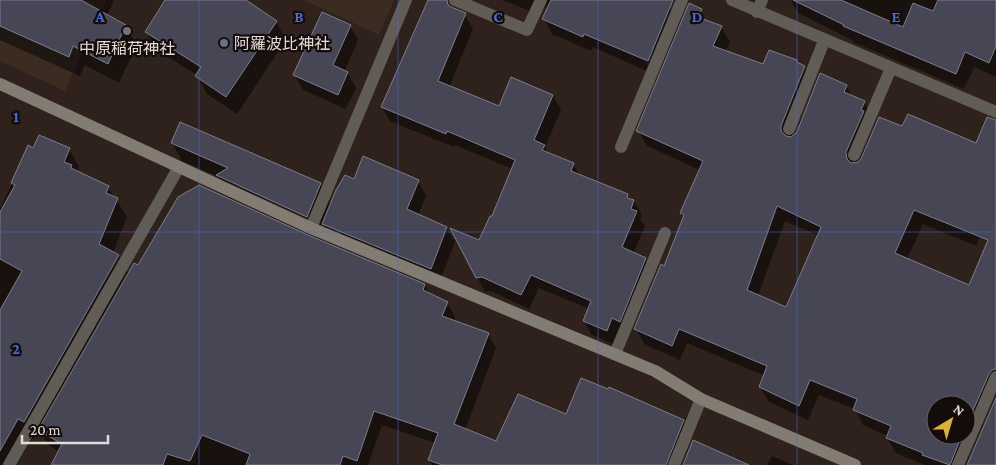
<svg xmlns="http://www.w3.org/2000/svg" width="996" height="465" font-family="'Crimson Pro','Noto Sans JP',serif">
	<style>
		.education { fill: #3b2c21 }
		.shadow { fill: #0007; fill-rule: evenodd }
		.building { fill: #464655; stroke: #7c7d8d; fill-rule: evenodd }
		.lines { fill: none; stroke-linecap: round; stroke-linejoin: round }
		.lane { stroke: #615c56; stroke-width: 12 }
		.street { stroke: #615c56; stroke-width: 12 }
		.secondary { stroke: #837c72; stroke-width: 12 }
		.grid { fill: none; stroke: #456ad8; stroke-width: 1; stroke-opacity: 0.55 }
		.worship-dot { fill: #6b7280; stroke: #130c0a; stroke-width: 2 }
		.labels { text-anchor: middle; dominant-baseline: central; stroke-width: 4.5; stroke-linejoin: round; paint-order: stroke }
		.poi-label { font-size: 16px; fill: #e4dad6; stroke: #130c0a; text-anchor: start }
		.grid-label { font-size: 16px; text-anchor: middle; font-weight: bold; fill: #456ad8; stroke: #130c0a; stroke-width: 4.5; stroke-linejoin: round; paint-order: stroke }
	</style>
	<rect width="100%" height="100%" fill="#2f211b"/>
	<g class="education">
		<path d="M 0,0 L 106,0 L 65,91 L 0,61 Z"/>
		<path d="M 304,0 L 394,0 L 379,35 Z"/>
	</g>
	<g class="shadow">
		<path d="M 0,0 L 114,0 L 107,15 L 126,26 L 137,45 L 119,83 L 85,65 L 80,76 L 0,40 Z"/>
		<path d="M 166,0 L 244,0 L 276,22 L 286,40 L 237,114 L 207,94 L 197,75 L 157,50 L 146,32 Z"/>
		<path d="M 502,0 L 654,0 L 670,8 L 678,22 L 656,75 L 593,47 L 591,51 L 552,34 L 544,19 L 548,7 L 545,7 L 540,15 Z"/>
		<path d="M 791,0 L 996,0 L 996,77 L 974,67 L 964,89 L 853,42 L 852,40 L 798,13 Z"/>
		<path d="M 465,15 L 473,29 L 449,87 L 499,108 L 512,78 L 553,96 L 561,110 L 545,147 L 548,154 L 573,164 L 580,176 L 627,195 L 630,200 L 634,201 L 642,215 L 640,219 L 645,226 L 633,254 L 645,259 L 653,273 L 615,345 L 592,335 L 584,321 L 589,309 L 539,288 L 529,309 L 491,291 L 485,292 L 477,277 L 480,242 L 492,218 L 513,169 L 455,145 L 454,147 L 390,121 L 382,107 Z"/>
		<path d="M 350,26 L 358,40 L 344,72 L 348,73 L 356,88 L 346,109 L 303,90 L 295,75 Z"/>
		<path d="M 721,27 L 730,42 L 725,52 L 764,66 L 798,64 L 805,67 L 813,82 L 791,138 L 846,86 L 852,96 L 864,102 L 873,117 L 872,127 L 856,163 L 903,127 L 976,145 L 996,133 L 996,194 L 976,246 L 923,224 L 907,259 L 970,286 L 996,257 L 996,391 L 965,465 L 925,465 L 896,453 L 887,438 L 888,436 L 863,425 L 855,409 L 819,395 L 808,420 L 769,402 L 760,387 L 765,376 L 687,343 L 680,360 L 644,344 L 636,328 L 665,268 L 684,219 L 681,213 L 700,170 L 647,146 L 638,131 ZM 785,221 L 819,236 L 787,309 L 758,296 ZM 936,405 L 966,405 L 966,435 L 936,435 Z"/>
		<path d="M 172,143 L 320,184 L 331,204 L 354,180 L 418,181 L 426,195 L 418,216 L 446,228 L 455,242 L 439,283 L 331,238 L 322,222 L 317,234 L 228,193 L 219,177 L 182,161 ZM 237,183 L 313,219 L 312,221 L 237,186 Z"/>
		<path d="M 29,147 L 34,150 L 69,149 L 79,167 L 77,172 L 108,187 L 127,217 L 113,253 L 119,256 L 129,274 L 138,267 L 307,237 L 425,285 L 430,295 L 447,303 L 455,317 L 454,322 L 488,334 L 496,348 L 465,430 L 496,443 L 566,415 L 683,421 L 691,435 L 679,465 L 432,465 L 429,459 L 435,443 L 382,425 L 368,465 L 52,465 L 59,451 L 48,445 L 40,430 L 34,439 L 28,436 L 4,465 L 0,465 L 0,209 Z"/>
		<path d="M 772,456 L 793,465 L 767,465 Z"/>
	</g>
	<g class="building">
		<path d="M 0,0 L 81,0 L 126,25 L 108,64 L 73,46 L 69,57 L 0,26 Z"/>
		<path d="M 165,0 L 246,0 L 277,21 L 226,97 L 195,76 L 201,67 L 145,32 Z"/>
		<path d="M 428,0 L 447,0 L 448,5 L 451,7 L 466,13 L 438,81 L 499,106 L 511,77 L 553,95 L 534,140 L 545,145 L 542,150 L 574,163 L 571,171 L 628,194 L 627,198 L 634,200 L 631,209 L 637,211 L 622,247 L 646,258 L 620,322 L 612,318 L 607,331 L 583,321 L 591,301 L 531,275 L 521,295 L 482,277 L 476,278 L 450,228 L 479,240 L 490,216 L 492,216 L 515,160 L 447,131 L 446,134 L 381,107 Z"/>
		<path d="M 551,0 L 673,0 L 648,61 L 584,34 L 583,37 L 542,19 Z"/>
		<path d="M 793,0 L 841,0 L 903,27 L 913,3 L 933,11 L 938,0 L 996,0 L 996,46 L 989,63 L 965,52 L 956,74 L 843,26 L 844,25 Z"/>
		<path d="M 689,3 L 702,9 L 698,17 L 722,26 L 713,46 L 763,64 L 769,50 L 797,60 L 797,62 L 805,66 L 781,126 L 781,131 L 786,136 L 791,137 L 797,132 L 820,73 L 847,85 L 844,92 L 865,101 L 861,110 L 864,111 L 846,152 L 847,159 L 851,163 L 858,162 L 861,159 L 879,117 L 902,126 L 908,114 L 976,143 L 987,117 L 996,120 L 996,369 L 992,370 L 989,374 L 966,426 L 966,405 L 936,405 L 936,435 L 962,435 L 950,465 L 922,455 L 923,453 L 886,438 L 891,426 L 853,410 L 857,399 L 810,380 L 799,406 L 759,387 L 767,366 L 679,329 L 672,346 L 634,329 L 661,264 L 664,266 L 684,215 L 680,213 L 703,161 L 636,131 ZM 777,206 L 821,227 L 786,307 L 747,290 ZM 914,210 L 988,240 L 969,285 L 895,253 Z"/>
		<path d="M 322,12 L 351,25 L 333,65 L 348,72 L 338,95 L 293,75 Z"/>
		<path d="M 180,122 L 321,183 L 307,217 L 216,175 L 228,168 L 171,143 Z"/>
		<path d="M 39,135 L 70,148 L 64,162 L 72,165 L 71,168 L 109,186 L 106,193 L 118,198 L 99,244 L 119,255 L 24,422 L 18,419 L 0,451 L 0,310 L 22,271 L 0,259 L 0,212 L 15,185 L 11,183 L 28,145 L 33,148 Z"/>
		<path d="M 363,156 L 419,180 L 407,209 L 447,227 L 431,269 L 322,224 L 336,190 L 345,175 L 354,179 Z"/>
		<path d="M 199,185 L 308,235 L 425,284 L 423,290 L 448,302 L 442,316 L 489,333 L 454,424 L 496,441 L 518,394 L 566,414 L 581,378 L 608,389 L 609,387 L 684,420 L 666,465 L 442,465 L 428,460 L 438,433 L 374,411 L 357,461 L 343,456 L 340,465 L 246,465 L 250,454 L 202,435 L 190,461 L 167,454 L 163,465 L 51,465 L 62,444 L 38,430 L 134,263 L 138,265 L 178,197 Z"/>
		<path d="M 996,398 L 996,465 L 967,465 Z"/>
		<path d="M 693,440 L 749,465 L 683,465 Z"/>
	</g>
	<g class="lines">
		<g class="lane">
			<path d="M 455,0 L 527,30 L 541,0"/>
			<path d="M 757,12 L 762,0"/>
			<path d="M 789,129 L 824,41"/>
			<path d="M 621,147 L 682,0"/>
			<path d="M 854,155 L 891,68"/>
			<path d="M 615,354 L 665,233"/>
			<path d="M 674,465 L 701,399"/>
		</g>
		<g class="street">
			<path d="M 732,0 L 996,112"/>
			<path d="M 311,228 L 406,0"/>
			<path d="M 9,465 L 179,167"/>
			<path d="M 958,465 L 996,377"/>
		</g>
		<path class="secondary" d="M 0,84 L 311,228 L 655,371 L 701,399 L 855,465"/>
	</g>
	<path class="grid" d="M 199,0 L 199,465M 398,0 L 398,465M 598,0 L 598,465M 797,0 L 797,465M 0,232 L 996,232"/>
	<g class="worship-dot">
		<circle cx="127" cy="31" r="5"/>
		<circle cx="224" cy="43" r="5"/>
	</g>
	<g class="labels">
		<g class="poi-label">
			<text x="234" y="43">阿羅波比神社</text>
			<text x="127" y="48" text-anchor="middle">中原稲荷神社</text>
		</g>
	</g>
	<g class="grid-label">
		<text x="100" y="22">A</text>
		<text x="299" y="22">B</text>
		<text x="498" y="22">C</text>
		<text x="697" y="22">D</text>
		<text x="896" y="22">E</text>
		<text x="16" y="122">1</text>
		<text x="16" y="354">2</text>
	</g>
	<g transform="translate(951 420) rotate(38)"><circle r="24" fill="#130c0a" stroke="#675e5c"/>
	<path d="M0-4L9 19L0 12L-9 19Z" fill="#dbb233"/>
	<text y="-8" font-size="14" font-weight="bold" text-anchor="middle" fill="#e4dad6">N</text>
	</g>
	<path d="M22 435v8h86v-8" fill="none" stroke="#e4dad6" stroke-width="2.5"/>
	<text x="30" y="435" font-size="15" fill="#e4dad6" stroke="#130c0a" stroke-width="4" paint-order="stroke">20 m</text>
</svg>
